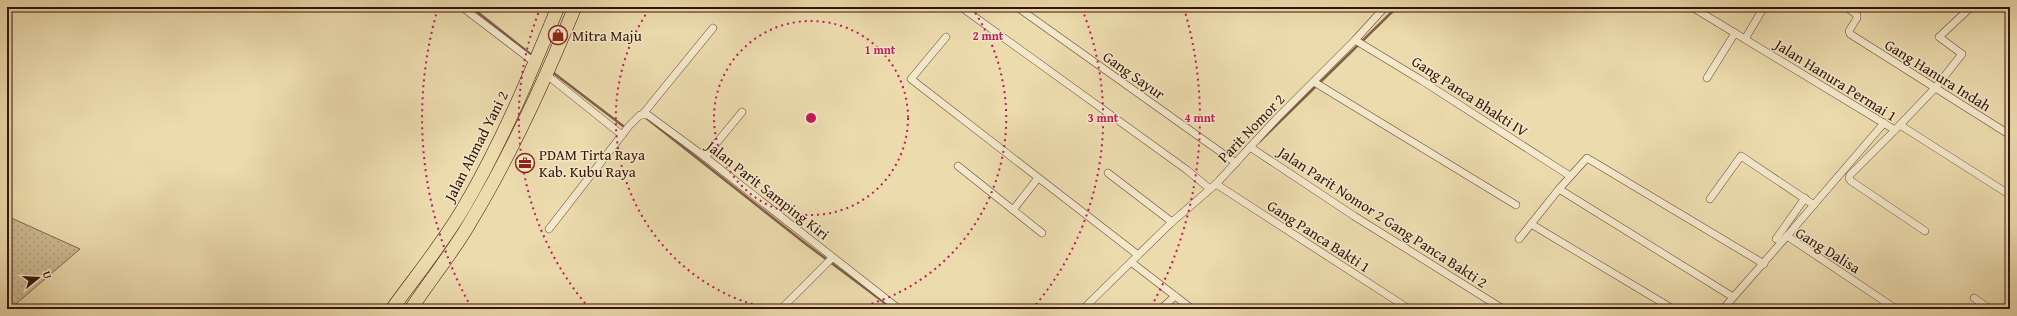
<svg xmlns="http://www.w3.org/2000/svg" width="2017" height="316" font-family="'Gentium Book Plus',serif">
	<style>
		.park { fill: url(#park-dots); stroke: #81664c }
		.lines { fill: none; stroke-linecap: round; stroke-linejoin: round }
		.stream { stroke: #7e6248; stroke-width: 2.5 }
		.street-casing { stroke: #634530; stroke-width: 8 }
		.highway-casing { stroke: #351306; stroke-width: 14 }
		.street { stroke: #f3e8ca; stroke-width: 7 }
		.highway { stroke: #ecdbad; stroke-width: 13 }
		.ring { fill: none; stroke: #c2185b; stroke-width: 2; stroke-dasharray: 2 4 }
		.labels { text-anchor: middle; dominant-baseline: central; stroke-width: 3; stroke-linejoin: round; paint-order: stroke }
		.poi-label { font-size: 15px; fill: #351306; stroke: #f3e8ca; text-anchor: start }
		.street-label { font-size: 15px; fill: #351306; stroke: #f3e8ca }
		.centre { fill: #c2185b; stroke: #f3e8ca; stroke-width: 2 }
		.ring-label { font-size: 12px; text-anchor: middle; font-weight: bold; fill: #c2185b; stroke: #f3e8ca; stroke-width: 3; stroke-linejoin: round; paint-order: stroke }
	</style>
	<defs>
		<pattern id="park-dots" width="8" height="8" patternUnits="userSpaceOnUse"><rect width="8" height="8" fill="#cdb991"/><path d="M2 2h.1M6 6h.1" fill="none" stroke="#b19e7c" stroke-width="1.8" stroke-linecap="round"/></pattern>
	</defs>
	<rect width="100%" height="100%" fill="#ecdbad"/>
	<filter id="stains"><feTurbulence type="fractalNoise" baseFrequency=".005" numOctaves="4"/><feColorMatrix values="0 0 0 0 .2 0 0 0 0 .09 0 0 0 0 .02 0 0 0 .5 -.17"/></filter>
	<radialGradient id="worn" r=".72"><stop offset=".6" stop-color="#630" stop-opacity="0"/><stop offset="1" stop-color="#630" stop-opacity=".3"/></radialGradient>
	<path class="park" d="M 7,216 L 80,249 L 10,309 L 7,309 Z"/>
	<g class="lines">
		<g class="stream">
			<path d="M 471,7 L 534,57"/>
			<path d="M 551,71 L 627,129"/>
			<path d="M 645,117 L 806,244 L 893,309"/>
			<path d="M 1260,141 L 1397,7"/>
		</g>
		<defs>
			<g id="street">
				<path d="M 462,7 L 534,62"/>
				<path d="M 961,7 L 1187,170 L 1210,189"/>
				<path d="M 1017,7 L 1236,163"/>
				<path d="M 1692,7 L 1895,130 L 1850,175 L 1849,178 L 1851,181 L 1925,231"/>
				<path d="M 1846,7 L 1857,15 L 1857,18 L 1849,31 L 1850,34 L 2010,135"/>
				<path d="M 946,37 L 911,79 L 1138,255"/>
				<path d="M 1745,39 L 1764,7"/>
				<path d="M 1355,40 L 1421,80 L 1570,176"/>
				<path d="M 547,75 L 622,135"/>
				<path d="M 1707,78 L 1735,33"/>
				<path d="M 1314,82 L 1516,205"/>
				<path d="M 642,115 L 713,28"/>
				<path d="M 1900,125 L 2010,195"/>
				<path d="M 1895,130 L 1936,87 L 1962,54 L 1939,37 L 1971,7"/>
				<path d="M 1250,147 L 1354,216 L 1503,309"/>
				<path d="M 705,157 L 742,112"/>
				<path d="M 958,166 L 1042,233"/>
				<path d="M 1108,173 L 1172,222"/>
				<path d="M 1216,184 L 1409,309"/>
				<path d="M 1559,189 L 1733,297"/>
				<path d="M 1710,199 L 1741,156 L 1814,205"/>
				<path d="M 1013,210 L 1038,178"/>
				<path d="M 1531,224 L 1673,309"/>
				<path d="M 549,229 L 629,126 L 640,115 L 648,115 L 705,157 L 899,309"/>
				<path d="M 1787,236 L 1884,123"/>
				<path d="M 1519,239 L 1559,189 L 1587,158 L 1764,264"/>
				<path d="M 1776,239 L 1805,198"/>
				<path d="M 1131,262 L 1172,222 L 1216,184 L 1277,118 L 1355,40 L 1385,7"/>
				<path d="M 1974,298 L 1990,309"/>
				<path d="M 781,309 L 832,258"/>
				<path d="M 1083,309 L 1131,262 L 1192,309"/>
				<path d="M 1161,309 L 1175,296"/>
				<path d="M 1723,309 L 1787,236 L 1896,309"/>
			</g>
			<g id="highway">
				<path d="M 392,309 C 416,276 443,243 464,207 C 501,144 530,75 558,7"/>
				<path d="M 411,309 C 430,280 454,251 471,221 C 512,153 545,80 575,7"/>
			</g>
		</defs>
		<use href="#street" class="street-casing"/>
		<use href="#highway" class="highway-casing"/>
		<use href="#street" class="street"/>
		<use href="#highway" class="highway"/>
	</g>
	<g class="ring">
		<circle cx="811" cy="118" r="97"/>
		<path d="M770 309A195 195 0 0 1 650 8M972 8A195 195 0 0 1 852 309"/>
		<path d="M589 308A292 292 0 0 1 540 9M1082 9A292 292 0 0 1 1033 308"/>
		<path d="M471 307A389 389 0 0 1 438 8M1184 8A389 389 0 0 1 1151 307"/>
	</g>
	<defs>
		<symbol id="shop-ring" viewBox="-11 -11 22 22"><circle r="9.5" fill="#f3e8ca" stroke="#8f2418" stroke-width="1.5"/><path d="M-5-2.5h2.3a2.7 3.5 0 0 1 5.4 0H5L5.5 6h-11ZM-1.5-2.5h3a1.5 2.3 0 0 0-3 0Z" fill="#8f2418"/></symbol>
		<symbol id="office-ring" viewBox="-11 -11 22 22"><circle r="9.5" fill="#f3e8ca" stroke="#8f2418" stroke-width="1.5"/><path d="M-6-3h4V-5.5h4V-3h4V5H-6ZM-1-4.5V-3h2v-1.5ZM-6 0V1H6V0Z" fill="#8f2418"/></symbol>
	</defs>
	<g fill-rule="evenodd">
		<use href="#shop-ring" x="547" y="24" width="22" height="22"/>
		<use href="#office-ring" x="514" y="152" width="22" height="22"/>
	</g>
	<g class="labels">
		<g class="poi-label">
			<text x="572" y="35">Mitra Maju</text>
			<text x="539" y="154">PDAM Tirta Raya<tspan x="539" dy="17">Kab. Kubu Raya</tspan></text>
		</g>
		<g class="street-label">
			<text transform="translate(1134 75) rotate(35)">Gang Sayur</text>
			<text transform="translate(1938 75) rotate(32)">Gang Hanura Indah</text>
			<text transform="translate(1836 80) rotate(32)">Jalan Hanura Permai 1</text>
			<text transform="translate(1470 96) rotate(33)">Gang Panca Bhakti IV</text>
			<text transform="translate(1251 128) rotate(-46)">Parit Nomor 2</text>
			<text transform="translate(476 146) rotate(-63)">Jalan Ahmad Yani 2</text>
			<text transform="translate(768 190) rotate(38)">Jalan Parit Samping Kiri</text>
			<text transform="translate(1383 217) rotate(33)">Jalan Parit Nomor 2 Gang Panca Bakti 2</text>
			<text transform="translate(1319 236) rotate(33)">Gang Panca Bakti 1</text>
			<text transform="translate(1828 250) rotate(32)">Gang Dalisa</text>
		</g>
	</g>
	<circle cx="811" cy="118" r="6" class="centre"/>
	<g class="ring-label">
		<text x="988" y="40">2 mnt</text>
		<text x="880" y="54">1 mnt</text>
		<text x="1103" y="122">3 mnt</text>
		<text x="1200" y="122">4 mnt</text>
	</g>
	<rect width="2017" height="316" fill="none" stroke="#ecdbad" stroke-width="24"/>
	<rect x="8" y="8" width="2001" height="300" fill="none" stroke="#351306" stroke-width="2"/>
	<rect x="12" y="12" width="1993" height="292" fill="none" stroke="#351306"/>
	<g transform="translate(38 278) rotate(72)" stroke="#f3e8ca" stroke-width="3" paint-order="stroke">
	<path d="M0-3L7 15L0 10L-7 15Z" fill="#351306"/>
	<text y="-6" font-size="11" font-weight="bold" text-anchor="middle" fill="#351306">U</text>
	</g>
	<rect width="100%" height="100%" filter="url(#stains)"/>
	<rect width="100%" height="100%" fill="url(#worn)"/>
</svg>
